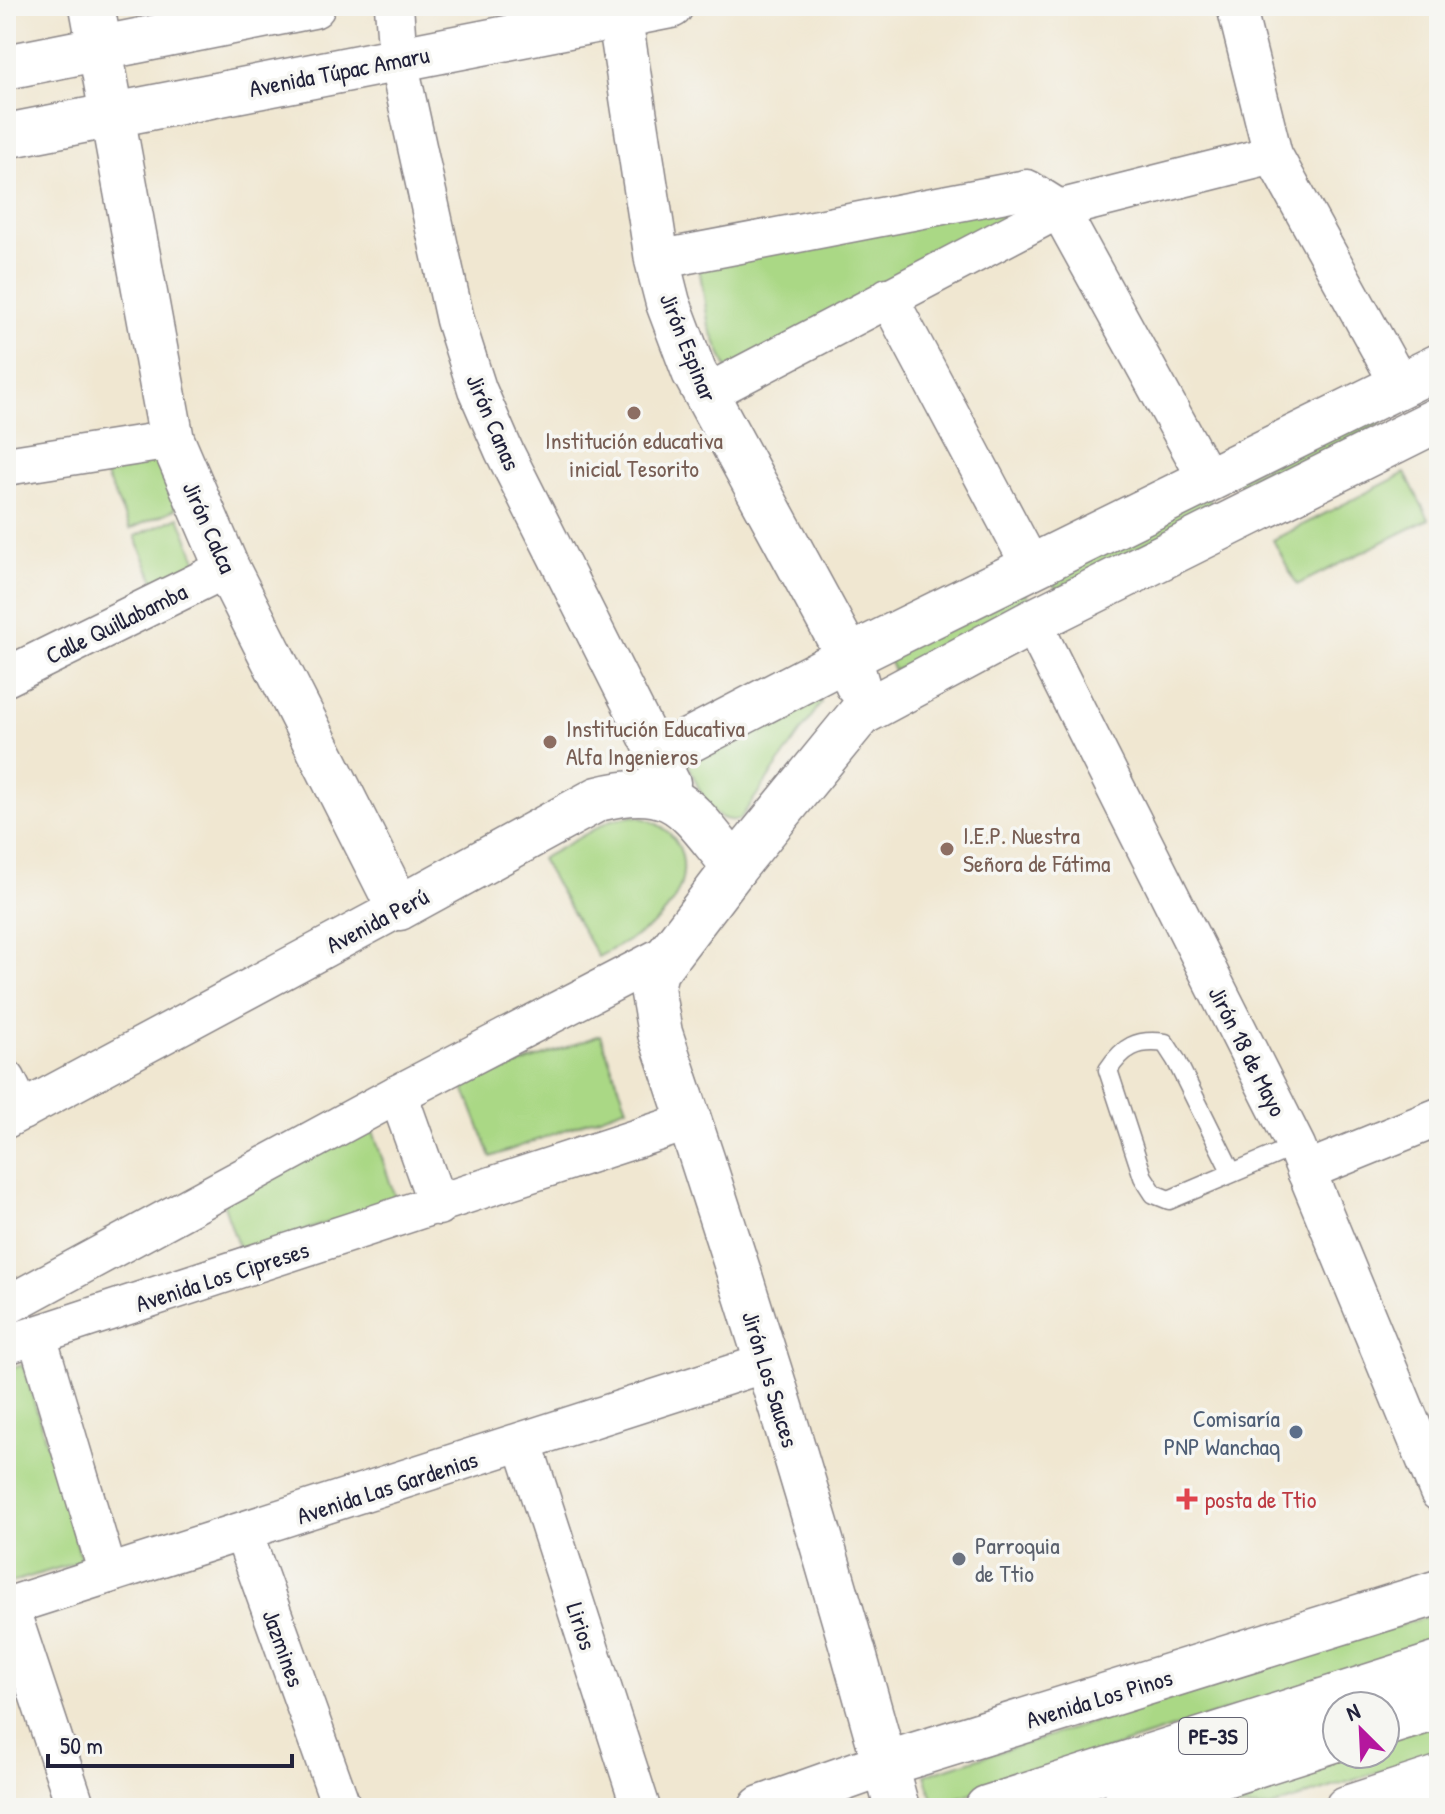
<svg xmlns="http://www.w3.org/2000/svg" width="1445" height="1814" font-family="'Patrick Hand',sans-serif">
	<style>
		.green { fill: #aad885; stroke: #667d60; stroke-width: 2 }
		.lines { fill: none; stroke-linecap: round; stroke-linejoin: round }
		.lane-casing { stroke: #898486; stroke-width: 21 }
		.street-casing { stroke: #898486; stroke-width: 41 }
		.secondary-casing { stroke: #898486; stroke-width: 47 }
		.primary-casing { stroke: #898486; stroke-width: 47 }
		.highway-casing { stroke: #898486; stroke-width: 47 }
		.lane { stroke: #fff; stroke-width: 18 }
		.street { stroke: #fff; stroke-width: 38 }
		.secondary { stroke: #fff; stroke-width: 44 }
		.primary { stroke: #fff; stroke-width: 44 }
		.highway { stroke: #fff; stroke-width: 44 }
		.education-dot { fill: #8d6e63; stroke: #f6f6f2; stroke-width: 3 }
		.service-dot { fill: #5c6f8a; stroke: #f6f6f2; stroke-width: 3 }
		.health-dot { fill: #e0444e; stroke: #f6f6f2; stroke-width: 3 }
		.worship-dot { fill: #6b7280; stroke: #f6f6f2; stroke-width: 3 }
		.labels { text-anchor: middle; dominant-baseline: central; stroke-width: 7; stroke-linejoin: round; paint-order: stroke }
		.shield { fill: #f6f6f2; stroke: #626272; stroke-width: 2 }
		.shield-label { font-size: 22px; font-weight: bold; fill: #22223b }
		.street-label { font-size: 24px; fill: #22223b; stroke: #f6f6f2 }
		.education-label { font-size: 24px; fill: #785e54; stroke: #f6f6f2; text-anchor: start }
		.service-label { font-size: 24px; fill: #4e5e75; stroke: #f6f6f2; text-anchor: end }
		.health-label { font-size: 24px; fill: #be3a42; stroke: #f6f6f2; text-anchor: start }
		.worship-label { font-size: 24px; fill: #5b616d; stroke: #f6f6f2; text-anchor: start }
	</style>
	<rect width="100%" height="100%" fill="#f6f6f2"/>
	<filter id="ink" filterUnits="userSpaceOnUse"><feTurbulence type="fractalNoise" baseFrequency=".0125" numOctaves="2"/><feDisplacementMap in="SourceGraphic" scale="16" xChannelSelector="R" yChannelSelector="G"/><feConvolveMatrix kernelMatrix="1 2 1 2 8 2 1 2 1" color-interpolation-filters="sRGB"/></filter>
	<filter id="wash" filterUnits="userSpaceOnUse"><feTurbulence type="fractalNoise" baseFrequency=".006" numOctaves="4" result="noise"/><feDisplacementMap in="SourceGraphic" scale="32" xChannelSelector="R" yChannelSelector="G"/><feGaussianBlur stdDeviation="1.8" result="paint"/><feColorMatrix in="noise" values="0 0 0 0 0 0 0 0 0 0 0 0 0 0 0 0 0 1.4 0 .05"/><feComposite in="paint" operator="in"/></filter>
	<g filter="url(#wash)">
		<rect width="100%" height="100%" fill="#f0e7d1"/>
		<g class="green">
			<path d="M 1028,197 L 1035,214 L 729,373 L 709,327 L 698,261 Z"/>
			<path d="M 1376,412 L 1382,423 L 1244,492 L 1238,480 Z"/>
			<path d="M 156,460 L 176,509 L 130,529 L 105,474 Z"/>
			<path d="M 1405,473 L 1429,519 L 1297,585 L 1273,540 Z"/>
			<path d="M 1207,495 L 1215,509 L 1056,589 L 1048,573 Z"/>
			<path d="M 179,517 L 203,577 L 161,598 L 135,536 Z"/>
			<path d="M 1022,586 L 1030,602 L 894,671 L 885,651 Z"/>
			<path d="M 818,693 L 821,703 L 740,819 C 708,829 696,779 685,756 Z"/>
			<path d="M 634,816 C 696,828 697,890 651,926 C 635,938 616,947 598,957 L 541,859 L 611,820 Z"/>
			<path d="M 600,1035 L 627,1107 L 491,1157 L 463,1085 Z"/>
			<path d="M 370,1122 L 396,1200 L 240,1252 L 223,1202 Z"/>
			<path d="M 23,1365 L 82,1561 L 6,1584 L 6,1370 Z"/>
			<path d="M 1439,1613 L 1439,1642 L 935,1805 L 925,1775 Z"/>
			<path d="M 1439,1722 L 1439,1752 L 1269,1808 L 1174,1808 L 1340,1754 L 1385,1754 L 1385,1739 Z"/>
		</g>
	</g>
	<g filter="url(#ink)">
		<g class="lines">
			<defs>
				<path id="lane" d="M 1232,1173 L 1176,1060 L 1165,1043 C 1137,1039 1123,1047 1108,1070 L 1143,1177 L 1154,1194 L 1169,1200 L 1296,1146"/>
				<g id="street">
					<path d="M 394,6 L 398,60 L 455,320 L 477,389 L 504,451 L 671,783"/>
					<path d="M 1236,6 L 1273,155 L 1400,385"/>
					<path d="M 657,260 L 1027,189 L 1059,209 L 1208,480"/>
					<path d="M 888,297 L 1032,568"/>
					<path d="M 706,394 L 1059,209 L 1273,155"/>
					<path d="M 6,466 L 172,440"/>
					<path d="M 1032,622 L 1296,1146 L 1439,1492"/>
					<path d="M 6,677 L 227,568"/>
					<path d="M 6,1079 L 22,1111"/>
					<path d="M 398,1094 L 438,1206"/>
					<path d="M 6,1119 L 399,908"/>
					<path d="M 1306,1171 L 1439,1117"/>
					<path d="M 6,1306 L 398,1094 L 667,954"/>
					<path d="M 37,1336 L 108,1574"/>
					<path d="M 6,1345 L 690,1121"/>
					<path d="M 523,1443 L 641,1808"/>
					<path d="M 243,1532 L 342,1808"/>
					<path d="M 9,1606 L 76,1808"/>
					<path d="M 6,1607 L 766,1363"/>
				</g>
				<g id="secondary">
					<path d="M 92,6 L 172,440 L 227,568 L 399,908 L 598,799 C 678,778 688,812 735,867"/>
					<path d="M 618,6 L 657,260 L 668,303 L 694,372 L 849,657 L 857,684"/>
					<path d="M 6,67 L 313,6"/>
					<path d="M 6,136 L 671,6"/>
					<path d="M 657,757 L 849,657 L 1439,366"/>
					<path d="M 897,1808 C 826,1548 747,1289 660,1033 L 652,988 L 656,971 L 735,867 L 860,714 L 1032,622 L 1439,419"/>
				</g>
				<g id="primary">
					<path d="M 1385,1724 L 1439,1707"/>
					<path d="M 987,1808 L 1439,1664"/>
					<path d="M 1122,1808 L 1337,1739"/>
				</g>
				<g id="highway">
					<path d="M 761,1808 L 885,1764 L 1439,1592"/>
					<path d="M 1347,1808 L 1439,1778"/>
				</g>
			</defs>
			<use href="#lane" class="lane-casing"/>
			<use href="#street" class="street-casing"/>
			<use href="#secondary" class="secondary-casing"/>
			<use href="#primary" class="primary-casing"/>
			<use href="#highway" class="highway-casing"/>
			<use href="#lane" class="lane"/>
			<use href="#street" class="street"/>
			<use href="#secondary" class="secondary"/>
			<use href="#primary" class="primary"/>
			<use href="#highway" class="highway"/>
		</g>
	</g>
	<g class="education-dot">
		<circle cx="634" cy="413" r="8"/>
		<circle cx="550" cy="742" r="8"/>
		<circle cx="947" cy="849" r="8"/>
	</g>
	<circle class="service-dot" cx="1296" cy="1432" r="8"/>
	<path class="health-dot" d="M1183 1487h8v8h8v8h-8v8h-8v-8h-8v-8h8z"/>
	<circle class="worship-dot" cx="959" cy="1559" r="8"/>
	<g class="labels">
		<rect class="shield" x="1179" y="1718" width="68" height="36" rx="6"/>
		<g class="shield-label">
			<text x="1213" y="1736">PE-3S</text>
		</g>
		<g class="street-label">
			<text transform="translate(339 71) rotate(-11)">Avenida Túpac Amaru</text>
			<text transform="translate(689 347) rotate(68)">Jirón Espinar</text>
			<text transform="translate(494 422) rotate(67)">Jirón Canas</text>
			<text transform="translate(210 527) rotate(66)">Jirón Calca</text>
			<text transform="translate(116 623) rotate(-26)">Calle Quillabamba</text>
			<text transform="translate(377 920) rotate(-28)">Avenida Perú</text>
			<text transform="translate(1248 1051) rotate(63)">Jirón 18 de Mayo</text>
			<text transform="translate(222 1276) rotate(-18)">Avenida Los Cipreses</text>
			<text transform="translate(771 1379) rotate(73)">Jirón Los Sauces</text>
			<text transform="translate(387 1487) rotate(-18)">Avenida Las Gardenias</text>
			<text transform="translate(582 1626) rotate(72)">Lirios</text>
			<text transform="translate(284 1648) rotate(70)">Jazmines</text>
			<text transform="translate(1099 1698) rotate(-17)">Avenida Los Pinos</text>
		</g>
		<g class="education-label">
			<text x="634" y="440" text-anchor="middle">Institución educativa<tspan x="634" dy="28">inicial Tesorito</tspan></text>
			<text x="566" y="728">Institución Educativa<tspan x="566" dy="28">Alfa Ingenieros</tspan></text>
			<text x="963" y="835">I.E.P. Nuestra<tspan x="963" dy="28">Señora de Fátima</tspan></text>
		</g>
		<g class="service-label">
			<text x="1280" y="1418">Comisaría<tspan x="1280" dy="28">PNP Wanchaq</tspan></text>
		</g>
		<g class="health-label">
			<text x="1205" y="1499">posta de Ttio</text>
		</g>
		<g class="worship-label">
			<text x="975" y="1545">Parroquia<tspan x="975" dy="28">de Ttio</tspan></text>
		</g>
	</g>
	<rect width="1445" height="1814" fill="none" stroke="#f6f6f2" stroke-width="32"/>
	<g transform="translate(1361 1730) rotate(336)"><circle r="38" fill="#f6f6f2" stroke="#a1a1a9" stroke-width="2"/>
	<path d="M0-6L14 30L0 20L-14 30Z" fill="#b5179e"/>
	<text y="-12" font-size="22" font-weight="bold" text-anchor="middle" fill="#22223b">N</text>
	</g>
	<path d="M48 1754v12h244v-12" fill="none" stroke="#22223b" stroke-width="4"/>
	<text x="60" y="1754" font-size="24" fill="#22223b" stroke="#f6f6f2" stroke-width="6" paint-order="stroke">50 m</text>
</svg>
